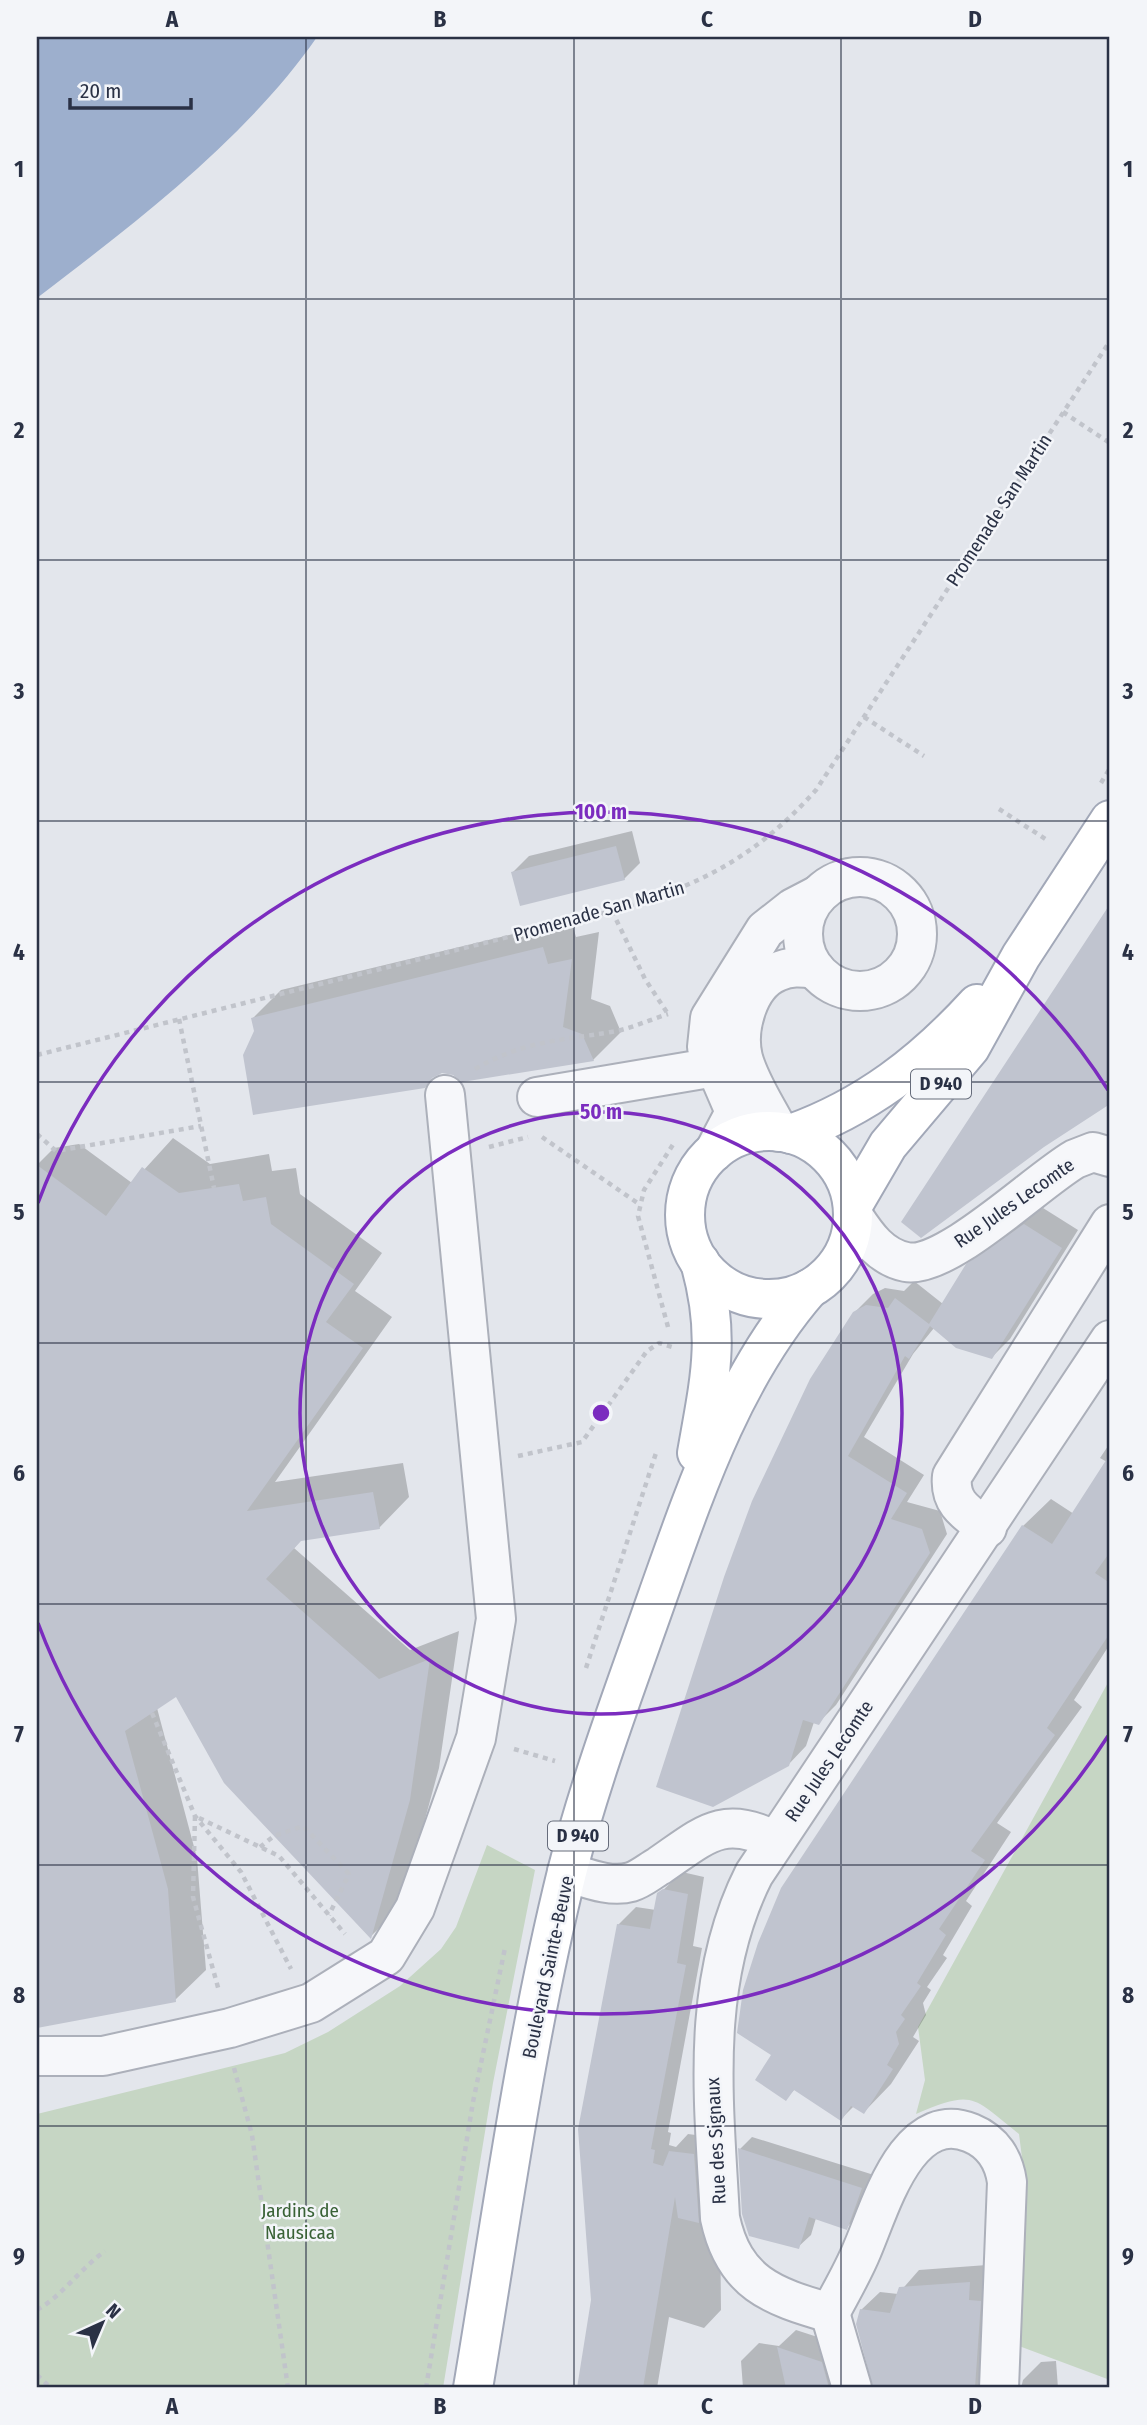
<svg xmlns="http://www.w3.org/2000/svg" width="1147" height="2425" font-family="'Fira Sans Condensed',sans-serif">
	<style>
		.green { fill: #c6d6c4 }
		.water { fill: #9dafcd }
		.shadow { fill: #0003 }
		.building { fill: #c0c4cf }
		.lines { fill: none; stroke-linecap: round; stroke-linejoin: round }
		.minor-casing { stroke: #acb0ba; stroke-width: 42 }
		.major-casing { stroke: #a2a8b8; stroke-width: 42 }
		.path { stroke: #c1c4cb; stroke-width: 4.5; stroke-dasharray: 5 5; stroke-linecap: butt }
		.minor { stroke: #f6f7fa; stroke-width: 38 }
		.major { stroke: #fff; stroke-width: 38 }
		.grid { fill: none; stroke: #2a3145; stroke-width: 2; stroke-opacity: 0.55 }
		.ring { fill: none; stroke: #7b2cbf; stroke-width: 3.5 }
		.labels { text-anchor: middle; dominant-baseline: central; stroke-width: 5; stroke-linejoin: round; paint-order: stroke }
		.shield { fill: #f3f5f9; stroke: #666c7b; stroke-width: 2 }
		.shield-label { font-size: 18px; font-weight: bold; fill: #2a3145 }
		.street-label { font-size: 19px; fill: #2a3145; stroke: #f3f5f9 }
		.park-label { font-size: 19px; fill: #396236; stroke: #f3f5f9 }
		.centre { fill: #7b2cbf; stroke: #f3f5f9; stroke-width: 3.5 }
		.ring-label { font-size: 21px; text-anchor: middle; font-weight: bold; fill: #7b2cbf; stroke: #f3f5f9; stroke-width: 5; stroke-linejoin: round; paint-order: stroke }
		.neatline { fill: none; stroke: #2a3145; stroke-width: 2.5 }
		.grid-label { font-size: 23px; text-anchor: middle; font-weight: bold; fill: #2a3145 }
	</style>
	<rect width="100%" height="100%" fill="#e3e6ec"/>
	<g class="green">
		<path d="M 1110,1679 L 1110,2380 L 1019,2346 L 1027,2197 L 1019,2134 C 972,2097 975,2089 916,2114 L 925,2080 L 918,2027 Z"/>
		<path d="M 487,1845 L 535,1870 L 493,2083 L 443,2388 L 37,2388 L 37,2114 L 285,2053 L 328,2032 L 400,1986 L 441,1949 L 456,1927 Z"/>
	</g>
	<path class="water" d="M 37,37 L 317,37 C 246,139 135,223 37,298 Z"/>
	<g class="shadow">
		<path d="M 632,831 L 640,863 L 624,879 L 513,872 L 529,856 Z"/>
		<path d="M 1110,907 L 1110,1102 L 1043,1146 L 903,1222 Z"/>
		<path d="M 571,920 L 576,937 L 599,932 L 591,999 L 610,1006 L 621,1032 L 593,1060 L 454,1073 L 256,1031 L 253,1018 L 281,990 Z"/>
		<path d="M 173,1138 L 210,1164 L 269,1154 L 272,1171 L 296,1168 L 300,1194 L 382,1253 L 355,1291 L 392,1317 L 275,1482 L 403,1463 L 409,1497 L 379,1528 L 302,1539 L 294,1548 L 410,1650 L 459,1631 L 439,1768 L 401,1907 L 371,1936 L 177,1694 L 157,1708 L 197,1858 L 206,1970 L 175,2000 L 37,2026 L 37,1165 L 54,1148 L 79,1144 L 132,1183 Z"/>
		<path d="M 1043,1208 L 1078,1230 L 1010,1339 L 992,1357 L 934,1328 L 913,1354 L 864,1437 L 924,1475 L 907,1502 L 940,1511 L 947,1534 L 836,1705 L 818,1723 L 814,1722 L 806,1746 L 788,1765 L 854,1313 L 873,1294 L 885,1288 L 904,1291 L 914,1281 L 943,1304 L 968,1266 L 986,1247 Z"/>
		<path d="M 1110,1443 L 1110,1644 L 1074,1700 L 1082,1707 L 997,1823 L 1011,1832 L 966,1901 L 972,1906 L 943,1955 L 947,1958 L 927,1987 L 931,1990 L 923,2003 L 926,2015 L 913,2037 L 919,2041 L 891,2084 L 864,2112 L 854,2106 L 841,2119 L 796,2088 L 785,2099 L 773,2054 L 1023,1526 L 1051,1499 L 1074,1514 L 1107,1462 L 1100,1458 Z"/>
		<path d="M 682,1872 L 704,1877 L 693,1946 L 702,1948 L 668,2132 L 671,2133 L 669,2145 L 676,2147 L 688,2134 L 711,2137 L 720,2219 L 721,2310 L 704,2328 L 669,2317 L 657,2388 L 578,2388 L 593,2300 L 618,1925 L 636,1907 L 656,1910 L 659,1894 Z"/>
		<path d="M 752,2137 L 874,2175 L 859,2215 L 846,2228 L 816,2218 L 811,2235 L 798,2247 L 740,2149 Z"/>
		<path d="M 987,2265 L 1005,2388 L 874,2388 L 858,2324 L 861,2310 L 880,2292 L 898,2294 L 919,2270 Z"/>
		<path d="M 796,2330 L 839,2344 L 859,2388 L 743,2388 L 741,2361 L 759,2343 L 779,2346 Z"/>
		<path d="M 1056,2361 L 1058,2388 L 1021,2388 L 1023,2380 L 1041,2362 Z"/>
	</g>
	<g class="building">
		<path d="M 616,846 L 625,880 L 520,906 L 511,872 Z"/>
		<path d="M 1110,904 L 1110,1104 L 1044,1147 L 921,1238 L 901,1222 Z"/>
		<path d="M 543,947 L 548,964 L 572,959 L 563,1027 L 582,1034 L 594,1061 L 462,1082 L 453,1075 L 442,1073 L 432,1078 L 425,1088 L 253,1115 L 243,1055 L 254,1031 L 251,1018 Z"/>
		<path d="M 37,1165 L 106,1216 L 142,1167 L 179,1193 L 239,1184 L 243,1201 L 266,1197 L 271,1224 L 354,1284 L 326,1322 L 363,1348 L 247,1511 L 373,1492 L 380,1529 L 301,1541 L 266,1579 L 379,1679 L 430,1659 L 410,1800 L 371,1939 L 224,1783 L 176,1697 L 125,1731 L 168,1889 L 176,2002 L 37,2028 Z"/>
		<path d="M 1024,1224 L 1062,1248 L 992,1359 L 956,1348 L 930,1326 L 909,1359 L 905,1356 L 848,1456 L 907,1493 L 891,1519 L 922,1529 L 930,1553 L 819,1725 L 803,1720 L 789,1766 L 713,1807 L 656,1787 L 724,1577 L 752,1501 L 810,1379 L 853,1312 L 866,1305 L 888,1308 L 895,1298 L 929,1324 L 966,1264 Z"/>
		<path d="M 1110,1454 L 1110,1552 L 1095,1573 L 1110,1583 L 1110,1633 L 1047,1728 L 1055,1735 L 971,1851 L 985,1860 L 939,1929 L 946,1935 L 917,1983 L 921,1986 L 901,2015 L 905,2019 L 896,2032 L 899,2044 L 887,2065 L 893,2069 L 864,2114 L 851,2106 L 841,2121 L 794,2090 L 786,2101 L 755,2080 L 771,2055 L 737,2033 L 743,1990 L 758,1943 L 781,1888 L 1022,1525 L 1052,1544 Z"/>
		<path d="M 663,1889 L 688,1894 L 677,1963 L 686,1965 L 651,2149 L 655,2150 L 653,2163 L 663,2166 L 669,2151 L 694,2154 L 699,2223 L 678,2218 L 675,2197 L 643,2388 L 577,2388 L 591,2300 L 578,2129 L 617,1924 L 650,1929 L 657,1893 Z"/>
		<path d="M 738,2148 L 862,2188 L 847,2230 L 809,2217 L 799,2249 L 749,2236 L 742,2214 Z"/>
		<path d="M 970,2282 L 969,2300 L 981,2301 L 975,2388 L 873,2388 L 856,2324 L 860,2309 L 890,2313 L 899,2287 Z"/>
		<path d="M 777,2347 L 822,2362 L 829,2388 L 786,2388 Z"/>
	</g>
	<g class="lines">
		<defs>
			<g id="minor">
				<circle cx="860" cy="934" r="57"/>
				<path d="M 537,1097 L 739,1063"/>
				<path d="M 779,1132 C 767,1108 750,1084 743,1058 C 736,1029 748,984 777,972 C 790,966 801,967 815,969"/>
				<path d="M 714,1152 L 735,1112 L 707,1047 L 710,1018 L 765,930 L 793,908 L 818,895"/>
				<path d="M 854,1217 C 867,1237 881,1257 906,1262 C 946,1270 1038,1180 1075,1159 L 1093,1152 L 1110,1157"/>
				<path d="M 987,1528 C 967,1513 949,1504 952,1476 L 1110,1224"/>
				<path d="M 567,1872 C 587,1878 610,1888 631,1882 C 641,1879 650,1871 659,1866 C 703,1836 723,1813 775,1841"/>
				<path d="M 37,2056 L 103,2056 L 230,2028 L 311,2003 L 386,1956 L 415,1908 L 476,1738 L 496,1619 L 445,1095"/>
				<path d="M 830,2313 C 771,2296 734,2283 720,2218 C 714,2101 699,1983 754,1874 L 1110,1340"/>
				<path d="M 830,2313 C 841,2292 853,2272 862,2250 C 880,2209 907,2107 971,2133 C 993,2142 1004,2160 1007,2182 L 999,2388"/>
				<path d="M 830,2313 L 852,2388"/>
			</g>
			<g id="major">
				<circle cx="769" cy="1215" r="84"/>
				<path d="M 791,1134 C 866,1107 923,1063 977,1004"/>
				<path d="M 853,1205 L 888,1145 L 970,1048 L 1021,956 L 1110,820"/>
				<path d="M 697,1453 C 710,1379 721,1336 700,1262"/>
				<path d="M 473,2388 C 502,2216 525,2042 567,1872 C 591,1778 626,1686 658,1595 C 696,1488 734,1375 809,1289"/>
			</g>
		</defs>
		<use href="#minor" class="minor-casing"/>
		<use href="#major" class="major-casing"/>
		<g class="path">
			<path d="M 1063,412 L 1110,443"/>
			<path d="M 864,717 L 924,756"/>
			<path d="M 1101,783 L 1110,768"/>
			<path d="M 999,809 L 1047,840"/>
			<path d="M 612,911 L 645,979 L 668,1014"/>
			<path d="M 179,1019 L 214,1188"/>
			<path d="M 37,1055 L 612,911 C 699,886 755,858 816,790 L 1110,341"/>
			<path d="M 475,1069 C 524,1041 557,1041 611,1032 C 630,1029 649,1020 668,1014"/>
			<path d="M 37,1134 L 56,1151 L 201,1126"/>
			<path d="M 542,1137 L 639,1204"/>
			<path d="M 489,1147 L 528,1137"/>
			<path d="M 668,1327 L 638,1216 L 644,1190 L 674,1143"/>
			<path d="M 518,1456 L 582,1442 L 647,1351 L 659,1343 L 672,1347"/>
			<path d="M 586,1668 L 656,1453"/>
			<path d="M 152,1713 L 195,1816 L 241,1872 L 291,1969"/>
			<path d="M 514,1749 L 555,1761"/>
			<path d="M 195,1816 L 193,1897 L 219,1991"/>
			<path d="M 199,1818 L 279,1856 L 345,1934"/>
			<path d="M 260,1847 L 274,1836 L 303,1826 L 349,1874 L 329,1915"/>
			<path d="M 234,2068 L 252,2135 L 288,2388"/>
			<path d="M 37,2310 C 63,2295 80,2269 105,2251"/>
			<path d="M 37,2375 L 51,2388"/>
			<path d="M 426,2388 L 473,2102 L 505,1948"/>
		</g>
		<use href="#minor" class="minor"/>
		<use href="#major" class="major"/>
	</g>
	<path class="grid" d="M 306,37 L 306,2388M 574,37 L 574,2388M 841,37 L 841,2388M 37,299 L 1110,299M 37,560 L 1110,560M 37,821 L 1110,821M 37,1082 L 1110,1082M 37,1343 L 1110,1343M 37,1604 L 1110,1604M 37,1865 L 1110,1865M 37,2126 L 1110,2126"/>
	<g class="ring">
		<circle cx="601" cy="1413" r="301"/>
		<path d="M1108 1736A601 601 0 0 1 38 1623M38 1203A601 601 0 0 1 1108 1090"/>
	</g>
	<g class="labels">
		<g class="shield">
			<rect x="911" y="1069.5" width="60" height="29" rx="5"/>
			<rect x="548" y="1821.5" width="60" height="29" rx="5"/>
		</g>
		<g class="shield-label">
			<text x="941" y="1084">D 940</text>
			<text x="578" y="1836">D 940</text>
		</g>
		<g class="street-label">
			<text transform="translate(999 510) rotate(-57)">Promenade San Martin</text>
			<text transform="translate(599 911) rotate(-16)">Promenade San Martin</text>
			<text transform="translate(1014 1203) rotate(-35)">Rue Jules Lecomte</text>
			<text transform="translate(829 1761) rotate(-56)">Rue Jules Lecomte</text>
			<text transform="translate(548 1967) rotate(-78)">Boulevard Sainte-Beuve</text>
			<text transform="translate(716 2141) rotate(-93)">Rue des Signaux</text>
		</g>
		<g class="park-label">
			<text x="300" y="2210">Jardins de<tspan x="300" dy="22">Nausicaa</tspan></text>
		</g>
	</g>
	<circle cx="601" cy="1413" r="10" class="centre"/>
	<g class="ring-label">
		<text x="601" y="819">100 m</text>
		<text x="601" y="1119">50 m</text>
	</g>
	<rect width="1147" height="2425" fill="none" stroke="#f3f5f9" stroke-width="77"/>
	<g transform="translate(102 2323) rotate(44)" stroke="#f3f5f9" stroke-width="5" paint-order="stroke">
	<path d="M0-5L12 26L0 18L-12 26Z" fill="#2a3145"/>
	<text y="-10" font-size="19" font-weight="bold" text-anchor="middle" fill="#2a3145">N</text>
	</g>
	<path d="M70 98v10h121v-10" fill="none" stroke="#2a3145" stroke-width="3.5"/>
	<text x="80" y="98" font-size="21" fill="#2a3145" stroke="#f3f5f9" stroke-width="5" paint-order="stroke">20 m</text>
	<rect x="38" y="38" width="1070" height="2348" class="neatline"/>
	<g class="grid-label">
		<text x="172" y="27">A</text>
		<text x="440" y="27">B</text>
		<text x="707" y="27">C</text>
		<text x="975" y="27">D</text>
		<text x="19" y="177">1</text>
		<text x="1128" y="177">1</text>
		<text x="19" y="438">2</text>
		<text x="1128" y="438">2</text>
		<text x="19" y="699">3</text>
		<text x="1128" y="699">3</text>
		<text x="19" y="960">4</text>
		<text x="1128" y="960">4</text>
		<text x="19" y="1220">5</text>
		<text x="1128" y="1220">5</text>
		<text x="19" y="1481">6</text>
		<text x="1128" y="1481">6</text>
		<text x="19" y="1742">7</text>
		<text x="1128" y="1742">7</text>
		<text x="19" y="2003">8</text>
		<text x="1128" y="2003">8</text>
		<text x="19" y="2264">9</text>
		<text x="1128" y="2264">9</text>
		<text x="172" y="2414">A</text>
		<text x="440" y="2414">B</text>
		<text x="707" y="2414">C</text>
		<text x="975" y="2414">D</text>
	</g>
</svg>
